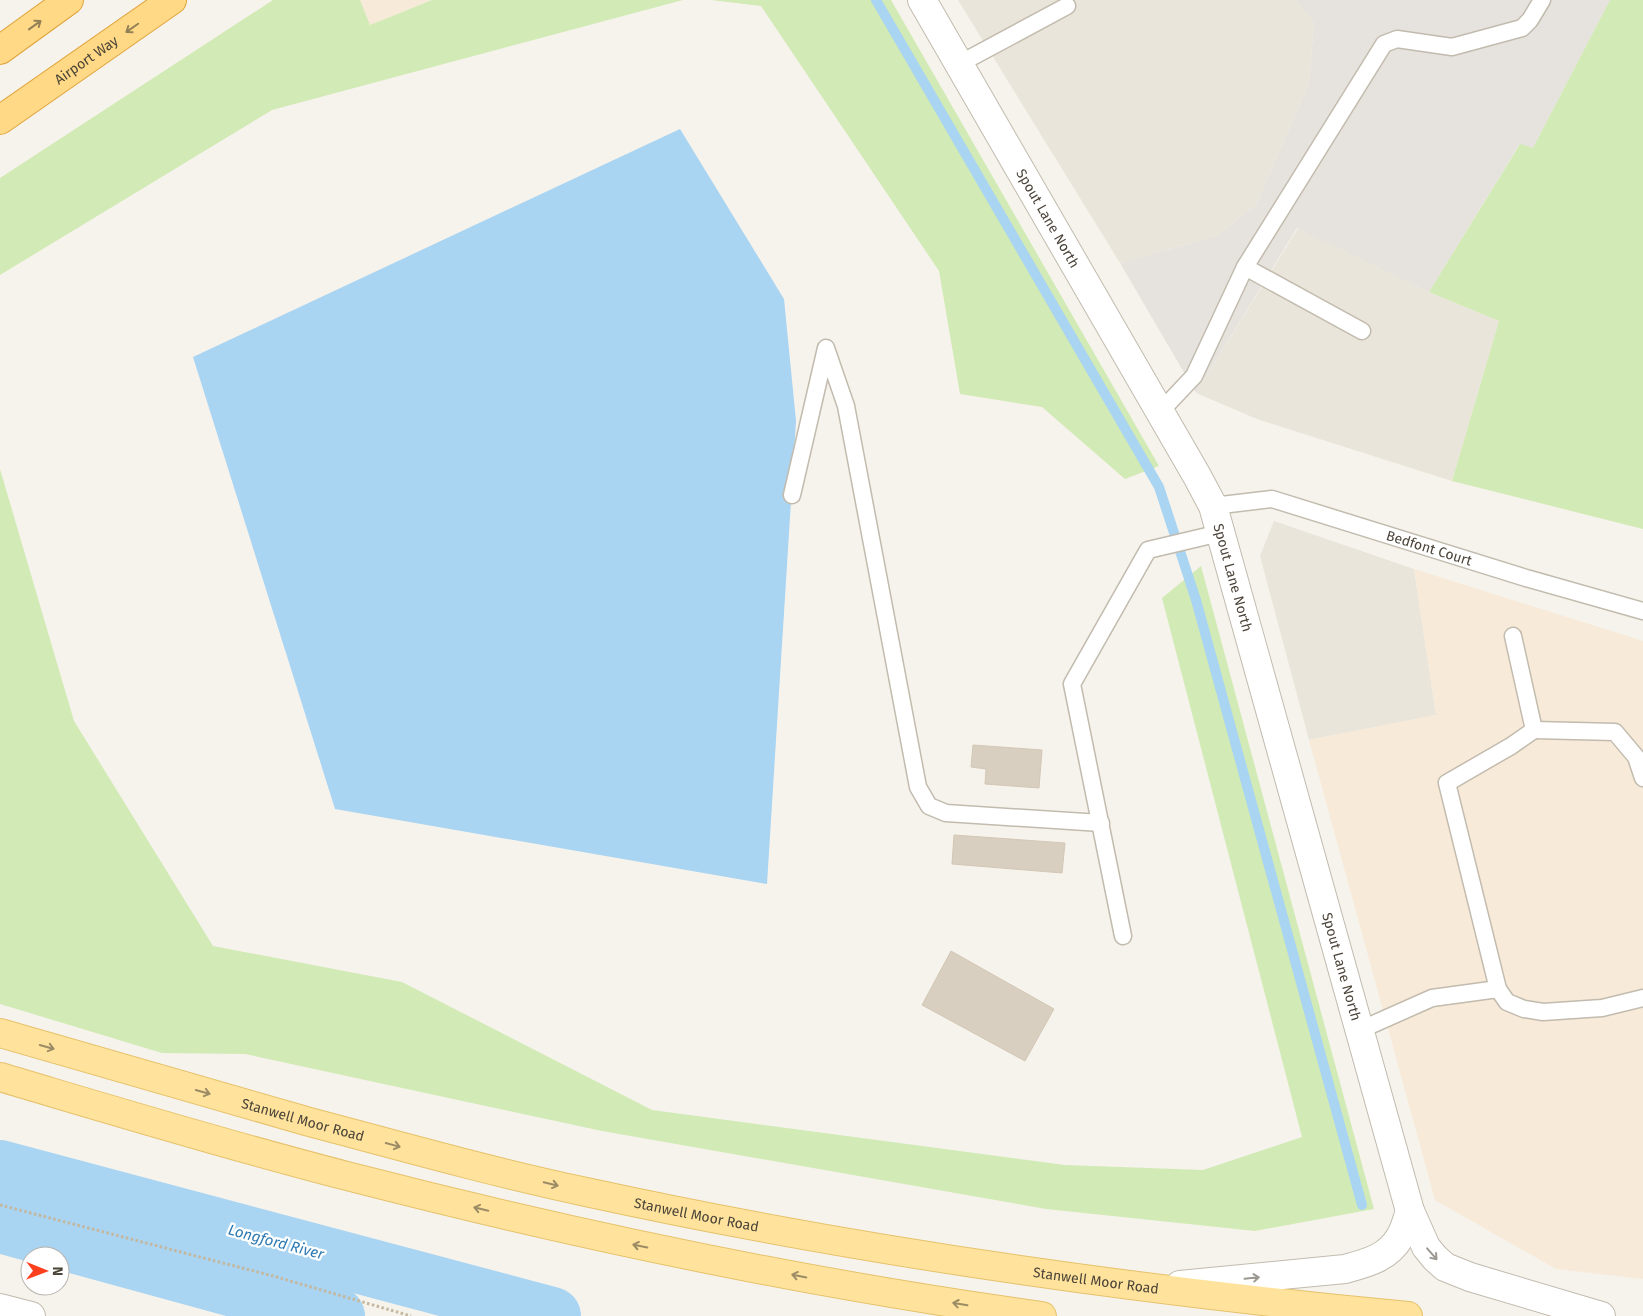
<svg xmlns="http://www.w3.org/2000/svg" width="1643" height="1316" font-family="'Fira Sans',sans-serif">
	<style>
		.residential { fill: #eae5da }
		.commercial { fill: #f7ead8 }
		.industrial { fill: #e6e2dd }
		.green { fill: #d2eab5 }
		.water { fill: #a9d4f2 }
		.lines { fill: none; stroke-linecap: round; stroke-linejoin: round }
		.stream { stroke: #a9d4f2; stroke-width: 10 }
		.river { stroke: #a9d4f2; stroke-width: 58 }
		.building { fill: #d8cfc1; stroke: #d3c7b4 }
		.service-casing { stroke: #c2bbae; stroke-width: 19 }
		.minor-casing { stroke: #c2bbae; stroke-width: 30 }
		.tertiary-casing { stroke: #c2bbae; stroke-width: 30 }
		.primary-casing { stroke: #e6c16a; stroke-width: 30 }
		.trunk-casing { stroke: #e0a43c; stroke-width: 30 }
		.path { stroke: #c4b79f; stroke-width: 3; stroke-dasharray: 2.5 2.5; stroke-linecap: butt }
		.service { stroke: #fff; stroke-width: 16 }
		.minor { stroke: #fff; stroke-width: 28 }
		.tertiary { stroke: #fff; stroke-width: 28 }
		.primary { stroke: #ffe39c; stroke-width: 28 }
		.trunk { stroke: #ffd985; stroke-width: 28 }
		.oneway { stroke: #938057 }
		.oneway2 { stroke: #9c8c66 }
		.oneway3 { stroke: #9c9892 }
		.labels { text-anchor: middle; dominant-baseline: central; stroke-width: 4.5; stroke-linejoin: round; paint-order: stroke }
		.street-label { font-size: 14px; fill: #4b4439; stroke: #fff }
		.water-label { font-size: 15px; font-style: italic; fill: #2e7ab2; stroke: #fff }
	</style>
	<rect width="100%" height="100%" fill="#f6f3ec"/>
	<g class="residential">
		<path d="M 958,0 L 1296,0 L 1314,21 L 1309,84 L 1256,205 L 1217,236 L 1120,263 Z"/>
		<path d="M 1298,228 L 1429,292 L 1499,321 L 1452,481 L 1257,419 L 1196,393 Z"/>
		<path d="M 1274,521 L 1414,569 L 1436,715 L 1309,740 L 1260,556 Z"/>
	</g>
	<g class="commercial">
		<path d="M 360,0 L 432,0 L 370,25 Z"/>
		<path d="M 1414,569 L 1643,641 L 1643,1279 L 1556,1269 L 1435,1200 L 1309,740 L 1436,715 Z"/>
	</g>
	<path class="industrial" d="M 1296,0 L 1610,0 L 1533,148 L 1519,145 L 1429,292 L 1297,228 L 1196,393 L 1120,263 L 1217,236 L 1256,205 L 1309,84 L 1314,22 Z"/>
	<g class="green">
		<path d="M 273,0 L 360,0 L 370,25 L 432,0 L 683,0 L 272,110 L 0,275 L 0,178 Z"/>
		<path d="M 711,0 L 891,0 L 1159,466 L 1125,479 L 1042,407 L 960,394 L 939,271 L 761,6 Z"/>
		<path d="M 1610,0 L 1643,0 L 1643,529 L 1452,481 L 1499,321 L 1429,292 L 1520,144 L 1533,148 Z"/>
		<path d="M 0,469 L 74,721 L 213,946 L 402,982 L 652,1110 L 1065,1165 L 1203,1170 L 1302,1137 L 1162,598 L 1201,566 L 1374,1209 L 1255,1231 L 1046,1209 L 602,1131 L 245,1054 L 162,1053 L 0,1004 Z"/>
	</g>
	<path class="water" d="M 680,129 L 784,299 L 796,421 L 767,884 L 335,809 L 193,357 Z"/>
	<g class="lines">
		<path class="stream" d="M 876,0 L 1159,487 L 1196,600 L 1362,1205"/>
		<g class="river">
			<path d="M 0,1169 L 552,1316"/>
			<path d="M 0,1224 L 336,1316"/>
		</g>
	</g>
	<g class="building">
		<path d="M 973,745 L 1042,750 L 1039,788 L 985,784 L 986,769 L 971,767 Z"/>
		<path d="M 954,835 L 1065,843 L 1062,873 L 952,864 Z"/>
		<path d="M 951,951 L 1054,1009 L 1025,1061 L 922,1005 Z"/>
	</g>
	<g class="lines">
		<defs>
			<g id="service">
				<path d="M 959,64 L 1067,6"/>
				<path d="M 1245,267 L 1384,44 L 1397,39 L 1452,47 L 1522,28 L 1530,20 L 1542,0"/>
				<path d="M 1160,412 L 1194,376 L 1245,267 L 1362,331"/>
				<path d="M 792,495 L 826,348 L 846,406 L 918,787 L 929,806 L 946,813 L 1101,823"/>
				<path id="s1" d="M 1213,506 L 1272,499 L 1526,578 L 1643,611"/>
				<path d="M 1534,730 L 1615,732 L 1636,757 L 1643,778"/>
				<path d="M 1123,936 L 1072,684 L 1148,550 L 1220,533"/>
				<path d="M 1498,989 L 1447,783 L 1511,746 L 1534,730 L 1513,636"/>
				<path d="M 1360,1030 L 1432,998 L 1498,989 L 1507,1002 L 1524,1009 L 1543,1012 L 1602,1008 L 1643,998"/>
			</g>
			<g id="minor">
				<path id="s2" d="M 922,0 L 1197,476 L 1213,506 L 1410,1211 L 1426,1247 L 1435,1258 L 1445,1267 L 1470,1277 L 1601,1316"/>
				<path d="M 1180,1285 L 1345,1269 C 1367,1263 1388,1258 1400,1237 C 1405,1229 1407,1219 1410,1211"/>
			</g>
			<path id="tertiary" d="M 0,1308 L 31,1316"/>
			<g id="primary">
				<path id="s3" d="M 0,1033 C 102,1063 204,1092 306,1121 C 399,1146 492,1172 586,1192 C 857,1251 1132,1290 1408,1316"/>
				<path d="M 0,1077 C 115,1111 230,1146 347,1176 C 576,1235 808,1284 1042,1316"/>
			</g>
			<g id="trunk">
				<path d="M 0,50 L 69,0"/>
				<path id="s4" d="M 0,120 L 172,0"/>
			</g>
		</defs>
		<use href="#service" class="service-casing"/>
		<use href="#minor" class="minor-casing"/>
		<use href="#tertiary" class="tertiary-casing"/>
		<use href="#primary" class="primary-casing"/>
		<use href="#trunk" class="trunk-casing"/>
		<path class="path" d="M 0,1205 L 273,1276 L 411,1316"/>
		<use href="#service" class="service"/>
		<use href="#minor" class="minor"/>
		<use href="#tertiary" class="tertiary"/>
		<use href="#primary" class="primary"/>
		<use href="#trunk" class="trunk"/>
	</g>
	<defs><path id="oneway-shaft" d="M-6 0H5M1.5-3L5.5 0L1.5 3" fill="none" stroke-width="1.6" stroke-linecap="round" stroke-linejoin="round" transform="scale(1.25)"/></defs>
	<g class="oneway">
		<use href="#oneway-shaft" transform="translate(35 25) rotate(-36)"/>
		<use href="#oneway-shaft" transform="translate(132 28) rotate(145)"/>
	</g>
	<g class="oneway2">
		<use href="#oneway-shaft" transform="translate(47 1047) rotate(16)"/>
		<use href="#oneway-shaft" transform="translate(203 1092) rotate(16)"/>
		<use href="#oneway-shaft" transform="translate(393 1145) rotate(15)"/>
		<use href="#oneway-shaft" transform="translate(551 1184) rotate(13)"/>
		<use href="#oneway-shaft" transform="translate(481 1209) rotate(-166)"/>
		<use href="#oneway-shaft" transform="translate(640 1246) rotate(-168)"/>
		<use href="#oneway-shaft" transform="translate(799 1276) rotate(-169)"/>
		<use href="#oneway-shaft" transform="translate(960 1304) rotate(-171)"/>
	</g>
	<g class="oneway3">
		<use href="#oneway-shaft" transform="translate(1432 1254) rotate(49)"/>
		<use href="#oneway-shaft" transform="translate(1252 1278) rotate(-6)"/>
	</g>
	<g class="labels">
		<g class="street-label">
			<text stroke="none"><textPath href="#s4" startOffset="105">Airport Way</textPath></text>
			<text stroke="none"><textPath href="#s2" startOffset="252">Spout Lane North</textPath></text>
			<text stroke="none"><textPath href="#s1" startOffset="224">Bedfont Court</textPath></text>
			<text stroke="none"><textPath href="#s2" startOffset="658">Spout Lane North</textPath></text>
			<text stroke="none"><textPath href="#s2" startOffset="1062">Spout Lane North</textPath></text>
			<text stroke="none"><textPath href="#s3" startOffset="315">Stanwell Moor Road</textPath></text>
			<text stroke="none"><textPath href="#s3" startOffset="720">Stanwell Moor Road</textPath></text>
			<text stroke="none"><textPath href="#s3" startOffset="1125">Stanwell Moor Road</textPath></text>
		</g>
		<g class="water-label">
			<text transform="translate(276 1242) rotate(15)">Longford River</text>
		</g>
	</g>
	<g transform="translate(45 1271) rotate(91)"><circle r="24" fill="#ffffff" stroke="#b7b4b0"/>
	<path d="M0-4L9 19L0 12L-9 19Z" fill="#fc3f1d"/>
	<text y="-8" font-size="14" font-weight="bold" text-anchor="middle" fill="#4b4439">N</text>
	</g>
</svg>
